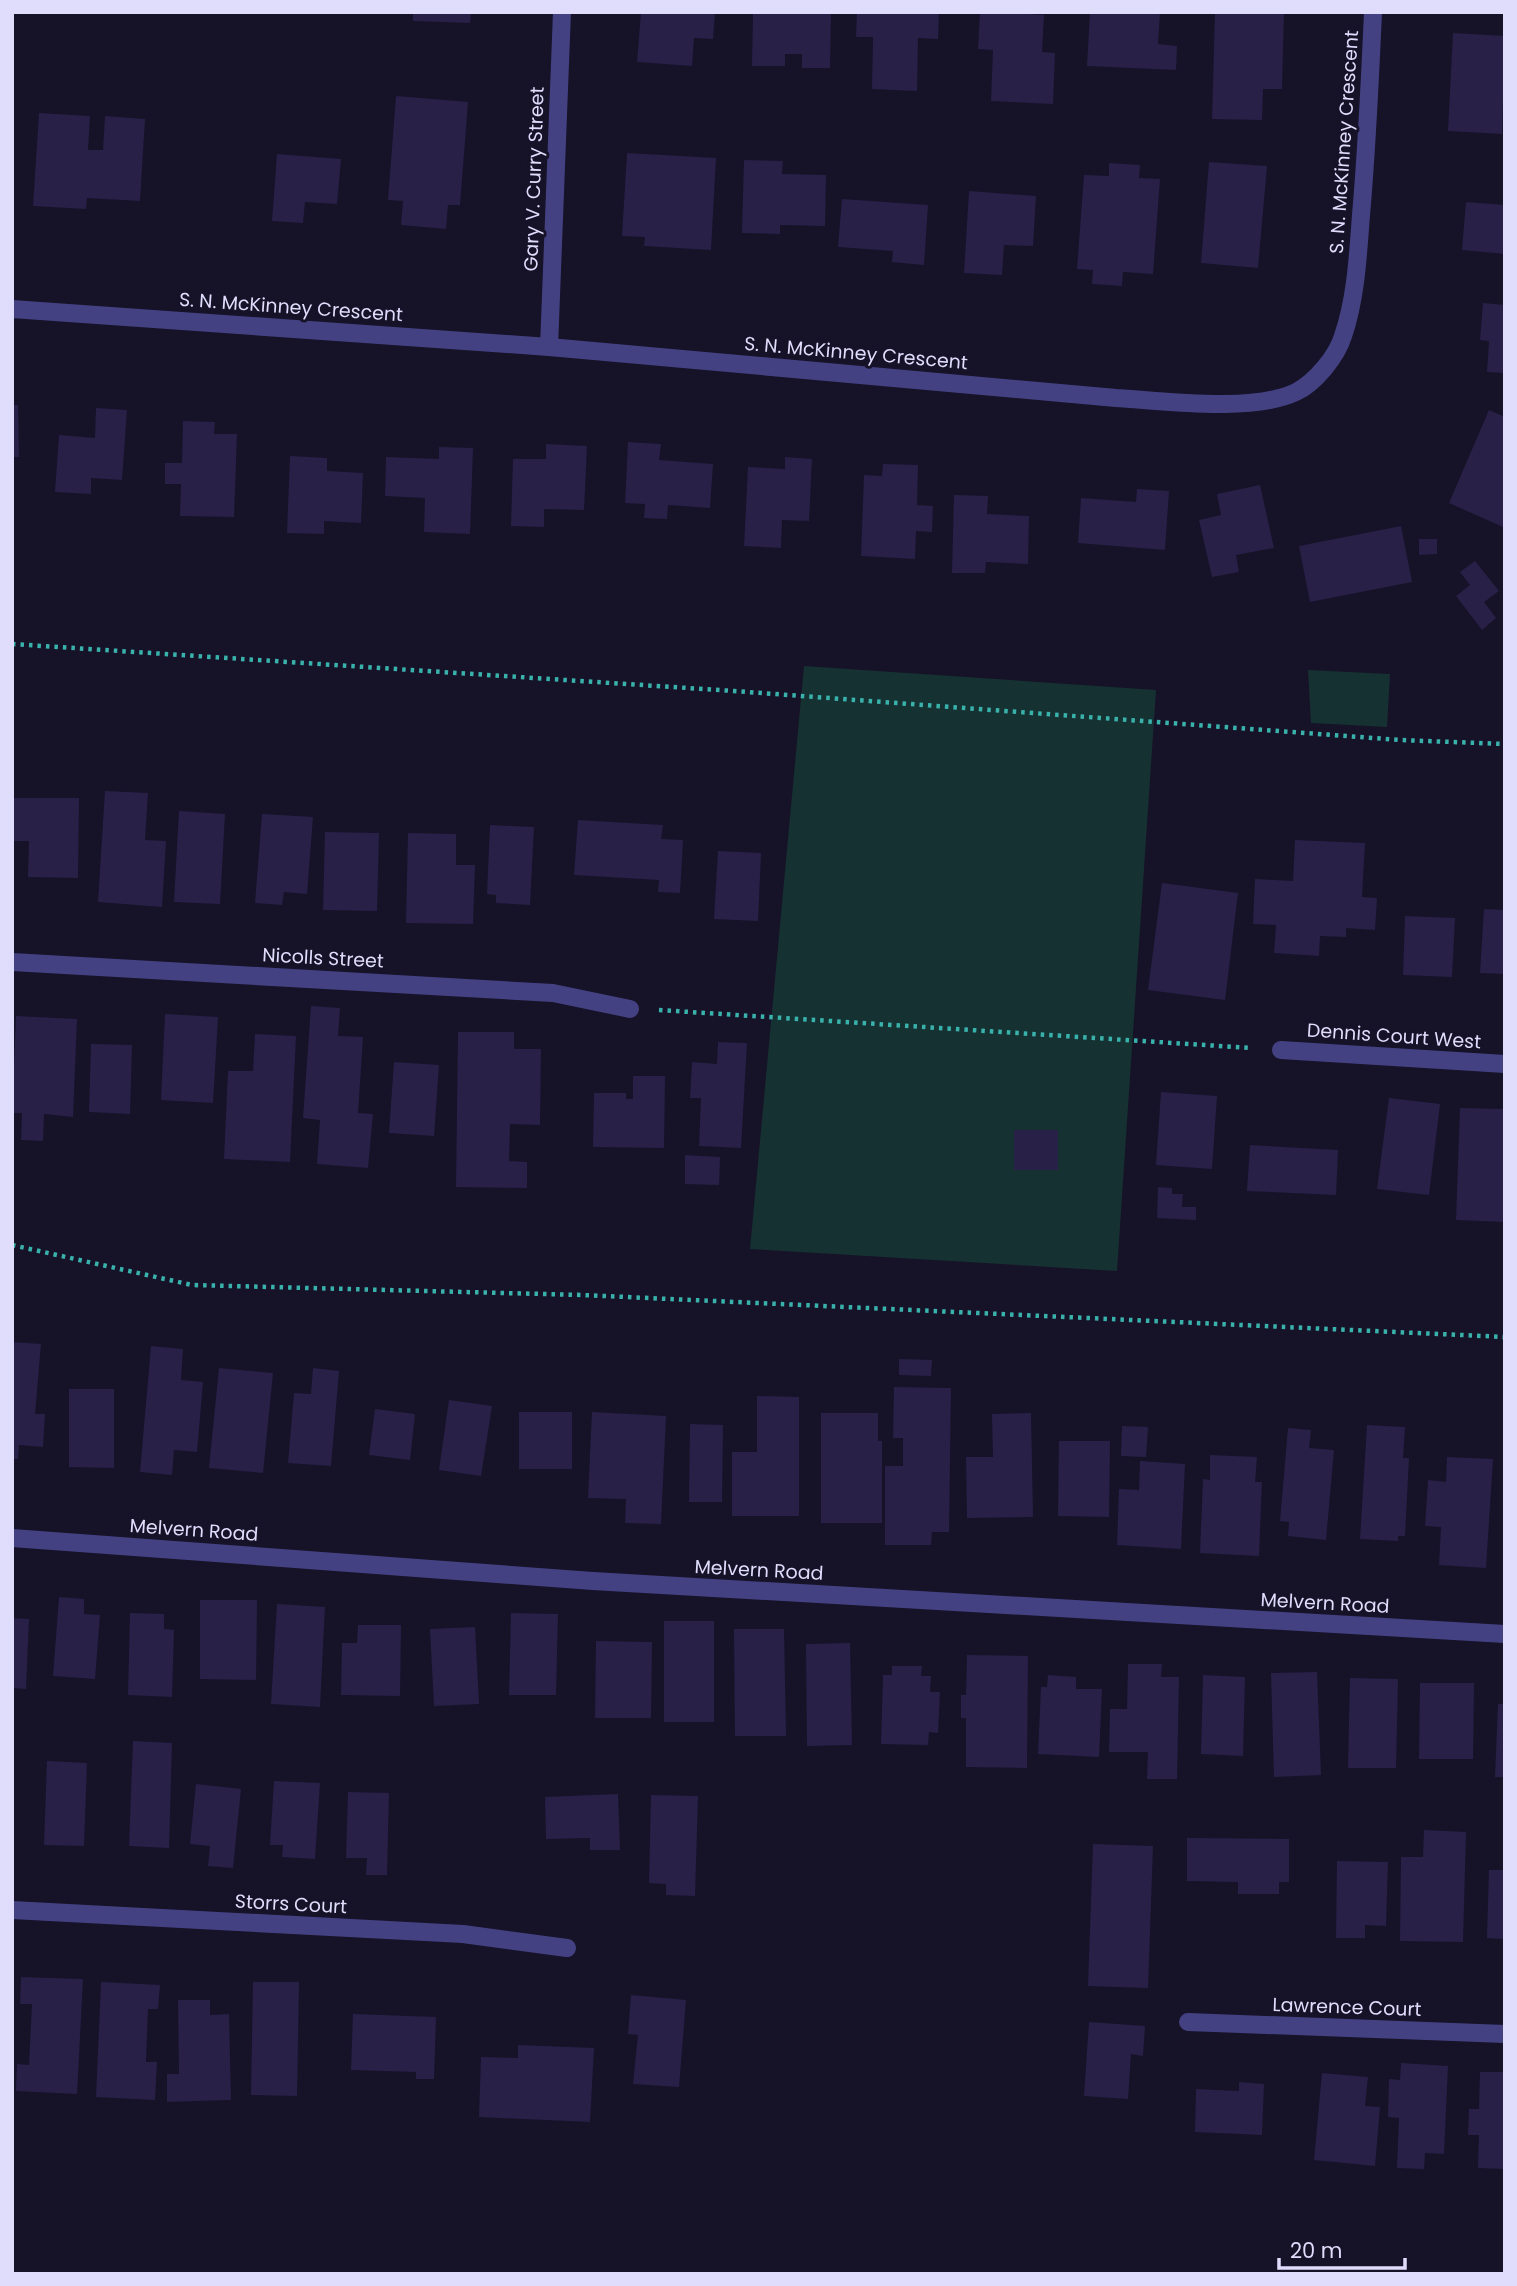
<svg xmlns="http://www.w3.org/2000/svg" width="1517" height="2286" font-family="Poppins,sans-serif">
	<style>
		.green { fill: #163131 }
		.building { fill: #282047 }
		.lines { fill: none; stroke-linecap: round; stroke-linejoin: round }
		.path { stroke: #3ab2ac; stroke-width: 4.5; stroke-dasharray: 3.5 5; stroke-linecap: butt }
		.minor { stroke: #444183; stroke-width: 18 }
		.labels { text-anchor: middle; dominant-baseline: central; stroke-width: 6; stroke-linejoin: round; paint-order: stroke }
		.street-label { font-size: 19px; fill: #dfdcfc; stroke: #161228 }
	</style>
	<rect width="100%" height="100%" fill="#161228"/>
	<g class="green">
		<path d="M 804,666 L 1156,690 L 1117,1271 L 750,1249 Z"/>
		<path d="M 1308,670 L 1390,674 L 1387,727 L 1311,723 Z"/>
	</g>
	<g class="building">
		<path d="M 413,12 L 471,12 L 470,23 L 413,21 Z"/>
		<path d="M 641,12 L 715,12 L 713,39 L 694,38 L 692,66 L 637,62 Z"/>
		<path d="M 753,12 L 831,12 L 830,68 L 802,68 L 802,54 L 785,54 L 785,66 L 752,66 Z"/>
		<path d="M 857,12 L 939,12 L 938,39 L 918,38 L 917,91 L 872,89 L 873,37 L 856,37 Z"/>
		<path d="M 980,12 L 1029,12 L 1029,14 L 1044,15 L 1042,52 L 1055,53 L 1053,104 L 991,101 L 993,50 L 978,49 Z"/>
		<path d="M 1090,12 L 1160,12 L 1158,44 L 1177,46 L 1176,70 L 1087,66 Z"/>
		<path d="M 1215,12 L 1284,12 L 1282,89 L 1263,89 L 1262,120 L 1212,119 Z"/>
		<path d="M 1453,33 L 1505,36 L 1502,134 L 1448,131 Z"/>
		<path d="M 396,96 L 468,102 L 460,205 L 448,205 L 446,229 L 401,225 L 403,201 L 388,200 Z"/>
		<path d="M 39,113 L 90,116 L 88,150 L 103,150 L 105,116 L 145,119 L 140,201 L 87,198 L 86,209 L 33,206 Z"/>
		<path d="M 627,153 L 716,158 L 711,250 L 644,246 L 645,237 L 622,236 Z"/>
		<path d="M 277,154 L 341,159 L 337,204 L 305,202 L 303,223 L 272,221 Z"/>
		<path d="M 744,160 L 783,161 L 782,174 L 826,175 L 825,226 L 780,225 L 780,234 L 742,233 Z"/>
		<path d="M 1209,162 L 1267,166 L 1258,268 L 1201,263 Z"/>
		<path d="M 1109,163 L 1140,165 L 1139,178 L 1160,179 L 1153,274 L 1123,272 L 1122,286 L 1092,284 L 1093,270 L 1077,269 L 1084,175 L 1109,176 Z"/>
		<path d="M 969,191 L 1036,196 L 1033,246 L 1004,245 L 1002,275 L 964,273 Z"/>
		<path d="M 842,199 L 928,205 L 924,265 L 892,262 L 893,251 L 838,247 Z"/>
		<path d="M 1466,202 L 1505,205 L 1505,254 L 1462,250 Z"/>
		<path d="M 1483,303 L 1505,305 L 1505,373 L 1487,372 L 1489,341 L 1480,340 Z"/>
		<path d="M 12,405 L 18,405 L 19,457 L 12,457 Z"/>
		<path d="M 96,408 L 127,410 L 122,480 L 91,478 L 91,494 L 55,492 L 59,435 L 95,438 Z"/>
		<path d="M 1489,410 L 1505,417 L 1503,527 L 1449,503 Z"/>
		<path d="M 183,421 L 215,422 L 214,434 L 237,434 L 234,517 L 180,516 L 181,484 L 165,484 L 165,463 L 182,463 Z"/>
		<path d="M 628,442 L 661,444 L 659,460 L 713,464 L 710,508 L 668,505 L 667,519 L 644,518 L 645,504 L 625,503 Z"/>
		<path d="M 546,444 L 587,446 L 584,510 L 544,509 L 544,527 L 511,526 L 513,459 L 546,459 Z"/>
		<path d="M 439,447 L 473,448 L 470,534 L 424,532 L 425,498 L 385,496 L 386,457 L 439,459 Z"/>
		<path d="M 290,456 L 327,458 L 327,471 L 363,473 L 361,523 L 324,521 L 324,534 L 287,533 Z"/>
		<path d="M 785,457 L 812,459 L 809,521 L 782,520 L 781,548 L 744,546 L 748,467 L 785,469 Z"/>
		<path d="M 883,464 L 918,465 L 917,505 L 933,506 L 932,532 L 916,531 L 915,559 L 861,556 L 864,475 L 882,476 Z"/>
		<path d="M 1260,485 L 1274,548 L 1236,555 L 1239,572 L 1212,577 L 1199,520 L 1221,515 L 1217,494 Z"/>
		<path d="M 1137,489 L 1169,491 L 1165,550 L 1078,543 L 1081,498 L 1136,502 Z"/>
		<path d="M 954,495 L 988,496 L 987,514 L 1029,516 L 1028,564 L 986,562 L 985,573 L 952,573 Z"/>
		<path d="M 1401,526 L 1412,582 L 1310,602 L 1299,546 Z"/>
		<path d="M 1419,539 L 1437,539 L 1437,554 L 1419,555 Z"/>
		<path d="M 1475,561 L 1499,591 L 1484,602 L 1496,618 L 1482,630 L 1456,596 L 1470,585 L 1460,572 Z"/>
		<path d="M 105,791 L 148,793 L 145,840 L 166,841 L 162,907 L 98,902 Z"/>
		<path d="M 14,798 L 79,798 L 78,878 L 28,877 L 29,841 L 14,841 Z"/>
		<path d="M 179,811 L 225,814 L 220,904 L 174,902 Z"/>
		<path d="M 262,814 L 313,817 L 307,894 L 284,892 L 282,905 L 255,903 Z"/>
		<path d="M 578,820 L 663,825 L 661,839 L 683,840 L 680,893 L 658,892 L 659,880 L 574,875 Z"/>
		<path d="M 490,825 L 534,827 L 530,905 L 496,903 L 496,895 L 487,894 Z"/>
		<path d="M 325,832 L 379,833 L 377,911 L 323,910 Z"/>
		<path d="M 408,833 L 456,834 L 456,865 L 475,865 L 473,924 L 406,923 Z"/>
		<path d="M 1295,840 L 1365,843 L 1362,897 L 1377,898 L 1375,930 L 1346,928 L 1346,937 L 1320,936 L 1319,956 L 1274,953 L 1276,925 L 1253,924 L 1255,879 L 1293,881 Z"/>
		<path d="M 718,851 L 761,853 L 758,921 L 714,919 Z"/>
		<path d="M 1162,883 L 1238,893 L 1225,1000 L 1148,990 Z"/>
		<path d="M 1484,909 L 1505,910 L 1505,974 L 1480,973 Z"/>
		<path d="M 1405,916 L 1455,918 L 1452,977 L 1403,975 Z"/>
		<path d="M 311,1006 L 340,1008 L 338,1036 L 363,1037 L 358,1113 L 373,1114 L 368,1168 L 317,1164 L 320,1120 L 303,1118 Z"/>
		<path d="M 165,1014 L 218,1017 L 213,1103 L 161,1100 Z"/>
		<path d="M 16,1016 L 77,1019 L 73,1117 L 44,1114 L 43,1141 L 21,1140 L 22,1113 L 12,1113 Z"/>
		<path d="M 458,1032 L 514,1032 L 514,1049 L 541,1049 L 540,1125 L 510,1124 L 509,1161 L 527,1162 L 527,1188 L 456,1187 Z"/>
		<path d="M 255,1034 L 296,1036 L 290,1162 L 224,1159 L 228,1071 L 253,1071 Z"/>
		<path d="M 718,1042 L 747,1043 L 741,1148 L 699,1146 L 701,1098 L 690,1098 L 692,1062 L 717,1064 Z"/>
		<path d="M 91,1044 L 132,1045 L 130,1114 L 89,1112 Z"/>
		<path d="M 394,1062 L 439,1065 L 434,1136 L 389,1133 Z"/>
		<path d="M 633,1076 L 665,1076 L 664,1148 L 593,1147 L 594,1093 L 626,1093 L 626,1099 L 633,1099 Z"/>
		<path d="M 1161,1092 L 1217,1096 L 1212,1169 L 1156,1165 Z"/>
		<path d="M 1389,1098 L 1440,1104 L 1429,1195 L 1377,1189 Z"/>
		<path d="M 1460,1108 L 1505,1109 L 1504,1222 L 1456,1220 Z"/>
		<rect x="1014" y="1130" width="44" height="40"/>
		<path d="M 1250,1145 L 1338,1150 L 1336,1195 L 1247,1191 Z"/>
		<path d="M 685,1155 L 720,1157 L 719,1185 L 685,1184 Z"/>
		<path d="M 1158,1187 L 1172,1188 L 1172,1194 L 1183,1194 L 1182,1207 L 1196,1207 L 1196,1220 L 1157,1218 Z"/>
		<path d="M 12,1342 L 41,1344 L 35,1414 L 45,1414 L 43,1447 L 19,1445 L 18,1459 L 12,1459 Z"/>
		<path d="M 151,1346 L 183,1349 L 181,1380 L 203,1382 L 197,1452 L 174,1450 L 172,1475 L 140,1472 Z"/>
		<path d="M 899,1359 L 932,1360 L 931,1376 L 899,1375 Z"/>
		<path d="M 219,1368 L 273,1373 L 263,1473 L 209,1468 Z"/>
		<path d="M 313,1368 L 339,1371 L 331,1466 L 288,1463 L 294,1393 L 311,1394 Z"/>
		<path d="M 894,1387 L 951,1388 L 949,1532 L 932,1532 L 931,1545 L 885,1545 L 885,1466 L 903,1466 L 903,1438 L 893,1438 Z"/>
		<path d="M 69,1389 L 114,1389 L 114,1468 L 69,1467 Z"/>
		<path d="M 757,1396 L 799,1397 L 799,1516 L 732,1516 L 732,1452 L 757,1452 Z"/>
		<path d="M 449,1400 L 492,1406 L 481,1476 L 439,1470 Z"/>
		<path d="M 375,1409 L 415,1414 L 410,1460 L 369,1455 Z"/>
		<rect x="519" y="1412" width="53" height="57"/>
		<path d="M 592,1412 L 666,1416 L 661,1524 L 625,1523 L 626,1499 L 588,1498 Z"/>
		<path d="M 821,1413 L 878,1413 L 878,1441 L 882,1441 L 882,1523 L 821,1523 Z"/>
		<path d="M 1031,1413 L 1033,1517 L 967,1518 L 966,1457 L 993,1457 L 992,1414 Z"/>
		<path d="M 690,1424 L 723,1425 L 722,1502 L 689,1502 Z"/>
		<path d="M 1367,1425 L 1405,1427 L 1403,1458 L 1409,1458 L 1405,1536 L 1398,1536 L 1398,1541 L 1360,1539 Z"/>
		<path d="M 1122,1426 L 1148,1427 L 1146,1457 L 1121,1456 Z"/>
		<path d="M 1288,1428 L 1311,1430 L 1309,1448 L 1334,1450 L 1326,1540 L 1288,1536 L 1289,1522 L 1280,1521 Z"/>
		<path d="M 1059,1441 L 1110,1441 L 1109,1517 L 1058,1516 Z"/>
		<path d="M 1210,1455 L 1257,1457 L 1255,1482 L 1262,1482 L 1259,1556 L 1200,1553 L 1203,1479 L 1210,1480 Z"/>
		<path d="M 1447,1457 L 1493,1459 L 1486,1568 L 1439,1565 L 1441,1527 L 1425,1526 L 1428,1480 L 1446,1482 Z"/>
		<path d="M 1140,1461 L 1185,1464 L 1181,1549 L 1117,1545 L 1119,1489 L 1139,1490 Z"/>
		<path d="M 59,1597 L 84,1599 L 84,1614 L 100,1615 L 95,1679 L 53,1676 Z"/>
		<path d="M 200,1600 L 257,1600 L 256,1680 L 200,1679 Z"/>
		<path d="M 277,1604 L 325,1607 L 320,1707 L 271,1704 Z"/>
		<path d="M 130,1613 L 164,1614 L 164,1629 L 174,1630 L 172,1697 L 128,1695 Z"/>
		<path d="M 511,1613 L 558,1614 L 556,1695 L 509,1695 Z"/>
		<path d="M 12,1618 L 29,1619 L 26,1689 L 12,1688 Z"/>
		<rect x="664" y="1621" width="50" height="101"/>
		<path d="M 358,1625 L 401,1625 L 400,1696 L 341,1695 L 342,1643 L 357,1643 Z"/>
		<path d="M 475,1627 L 479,1704 L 434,1706 L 430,1629 Z"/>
		<path d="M 734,1629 L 784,1629 L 786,1736 L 735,1736 Z"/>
		<path d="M 596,1641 L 652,1642 L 651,1718 L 595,1718 Z"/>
		<path d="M 850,1643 L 852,1745 L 807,1746 L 806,1644 Z"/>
		<path d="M 967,1655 L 1028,1656 L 1027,1768 L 966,1767 L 966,1718 L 961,1718 L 961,1695 L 966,1695 Z"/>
		<path d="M 1128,1664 L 1162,1664 L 1161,1677 L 1179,1677 L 1177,1779 L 1147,1779 L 1148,1752 L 1109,1752 L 1110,1709 L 1127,1709 Z"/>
		<path d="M 892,1666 L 922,1666 L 921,1676 L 931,1676 L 930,1692 L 940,1692 L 938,1733 L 929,1732 L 928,1745 L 881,1744 L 883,1675 L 892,1675 Z"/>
		<path d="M 1317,1672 L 1321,1775 L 1274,1777 L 1271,1673 Z"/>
		<path d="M 1048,1675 L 1076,1677 L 1076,1689 L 1102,1689 L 1099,1757 L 1038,1754 L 1041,1687 L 1047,1687 Z"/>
		<path d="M 1203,1675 L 1245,1677 L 1243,1756 L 1201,1754 Z"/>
		<path d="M 1350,1678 L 1398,1679 L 1396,1768 L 1348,1768 Z"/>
		<path d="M 1420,1683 L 1474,1683 L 1473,1759 L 1419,1759 Z"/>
		<path d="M 1498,1704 L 1505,1704 L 1505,1777 L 1495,1777 Z"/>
		<path d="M 133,1741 L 172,1743 L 169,1848 L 129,1846 Z"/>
		<path d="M 47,1761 L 87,1763 L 84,1846 L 44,1845 Z"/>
		<path d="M 274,1781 L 320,1783 L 315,1859 L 282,1857 L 283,1845 L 270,1845 Z"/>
		<path d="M 196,1784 L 241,1789 L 233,1868 L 208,1866 L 210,1846 L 190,1844 Z"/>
		<path d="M 348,1792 L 389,1793 L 387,1875 L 366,1875 L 367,1858 L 346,1858 Z"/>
		<path d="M 618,1794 L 620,1850 L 590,1850 L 590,1838 L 546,1839 L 545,1797 Z"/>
		<path d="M 651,1795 L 698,1796 L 695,1896 L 666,1895 L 666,1884 L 649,1883 Z"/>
		<path d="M 1424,1830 L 1466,1832 L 1463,1942 L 1400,1941 L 1401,1857 L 1423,1857 Z"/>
		<path d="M 1187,1838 L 1289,1839 L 1289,1882 L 1279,1882 L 1279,1894 L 1238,1894 L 1238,1882 L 1187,1881 Z"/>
		<path d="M 1093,1844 L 1153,1846 L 1148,1988 L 1088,1986 Z"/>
		<path d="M 1337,1861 L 1388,1862 L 1386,1926 L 1365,1925 L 1365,1938 L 1336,1938 Z"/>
		<path d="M 1489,1870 L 1505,1870 L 1505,1939 L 1487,1938 Z"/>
		<path d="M 21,1977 L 83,1979 L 77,2094 L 16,2091 L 17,2064 L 29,2065 L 32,2004 L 20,2004 Z"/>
		<path d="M 101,1982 L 160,1985 L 158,2009 L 148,2009 L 146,2062 L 157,2062 L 155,2100 L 96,2097 Z"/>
		<path d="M 253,1982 L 299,1982 L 297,2096 L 251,2095 Z"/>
		<path d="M 631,1995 L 686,2000 L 679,2087 L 633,2084 L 638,2035 L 628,2034 Z"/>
		<path d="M 178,2000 L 210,2000 L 210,2015 L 229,2014 L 231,2100 L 167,2102 L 167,2074 L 179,2074 Z"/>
		<path d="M 353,2014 L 436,2017 L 434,2079 L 416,2079 L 416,2072 L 351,2070 Z"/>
		<path d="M 1089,2022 L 1145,2026 L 1143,2056 L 1131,2054 L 1128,2099 L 1084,2096 Z"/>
		<path d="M 518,2045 L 594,2048 L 590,2122 L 479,2117 L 481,2057 L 518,2058 Z"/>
		<path d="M 1401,2063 L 1448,2066 L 1444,2154 L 1425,2153 L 1424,2169 L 1397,2168 L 1399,2118 L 1388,2117 L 1389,2079 L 1400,2080 Z"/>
		<path d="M 1480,2072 L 1505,2072 L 1505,2169 L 1478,2168 L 1479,2135 L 1468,2135 L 1469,2109 L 1479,2109 Z"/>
		<path d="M 1322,2073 L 1368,2077 L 1365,2106 L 1380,2107 L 1375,2166 L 1314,2160 Z"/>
		<path d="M 1239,2082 L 1264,2084 L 1262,2135 L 1195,2132 L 1196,2089 L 1239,2091 Z"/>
	</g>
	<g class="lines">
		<g class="path">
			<path d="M 12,644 L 734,691 L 1400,740 L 1505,744"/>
			<path d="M 659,1010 L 1251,1048"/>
			<path d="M 12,1245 L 192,1285 L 582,1295 L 1505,1337"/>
		</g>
		<g class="minor">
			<path d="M 12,309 L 549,347 L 1116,398 C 1165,401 1252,413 1296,392 C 1315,383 1337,356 1343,336 C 1356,298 1358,255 1361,215 C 1367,147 1370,80 1373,12"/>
			<path d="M 549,347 L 562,12"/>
			<path d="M 12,962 L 553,993 L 630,1009"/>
			<path d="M 1281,1050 L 1505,1064"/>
			<path d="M 12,1538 L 593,1581 L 1505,1634"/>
			<path d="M 12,1910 L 463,1934 L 567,1948"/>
			<path d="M 1188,2022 L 1505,2034"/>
		</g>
	</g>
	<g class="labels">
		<g class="street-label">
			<text transform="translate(1344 142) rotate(-86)">S. N. McKinney Crescent</text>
			<text transform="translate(534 179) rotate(-88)">Gary V. Curry Street</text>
			<text transform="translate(291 307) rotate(4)">S. N. McKinney Crescent</text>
			<text transform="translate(856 353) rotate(5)">S. N. McKinney Crescent</text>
			<text transform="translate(323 958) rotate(3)">Nicolls Street</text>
			<text transform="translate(1394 1036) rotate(4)">Dennis Court West</text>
			<text transform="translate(194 1530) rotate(4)">Melvern Road</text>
			<text transform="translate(759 1570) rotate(3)">Melvern Road</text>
			<text transform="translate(1325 1603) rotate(3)">Melvern Road</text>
			<text transform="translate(291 1904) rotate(3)">Storrs Court</text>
			<text transform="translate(1347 2007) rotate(2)">Lawrence Court</text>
		</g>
	</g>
	<rect width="1517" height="2286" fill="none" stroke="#dfdcfc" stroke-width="28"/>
	<path d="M1279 2258v10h126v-10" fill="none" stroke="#dfdcfc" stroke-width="3.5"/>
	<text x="1290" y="2258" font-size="21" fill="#dfdcfc" stroke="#161228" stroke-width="5" paint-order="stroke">20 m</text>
</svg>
